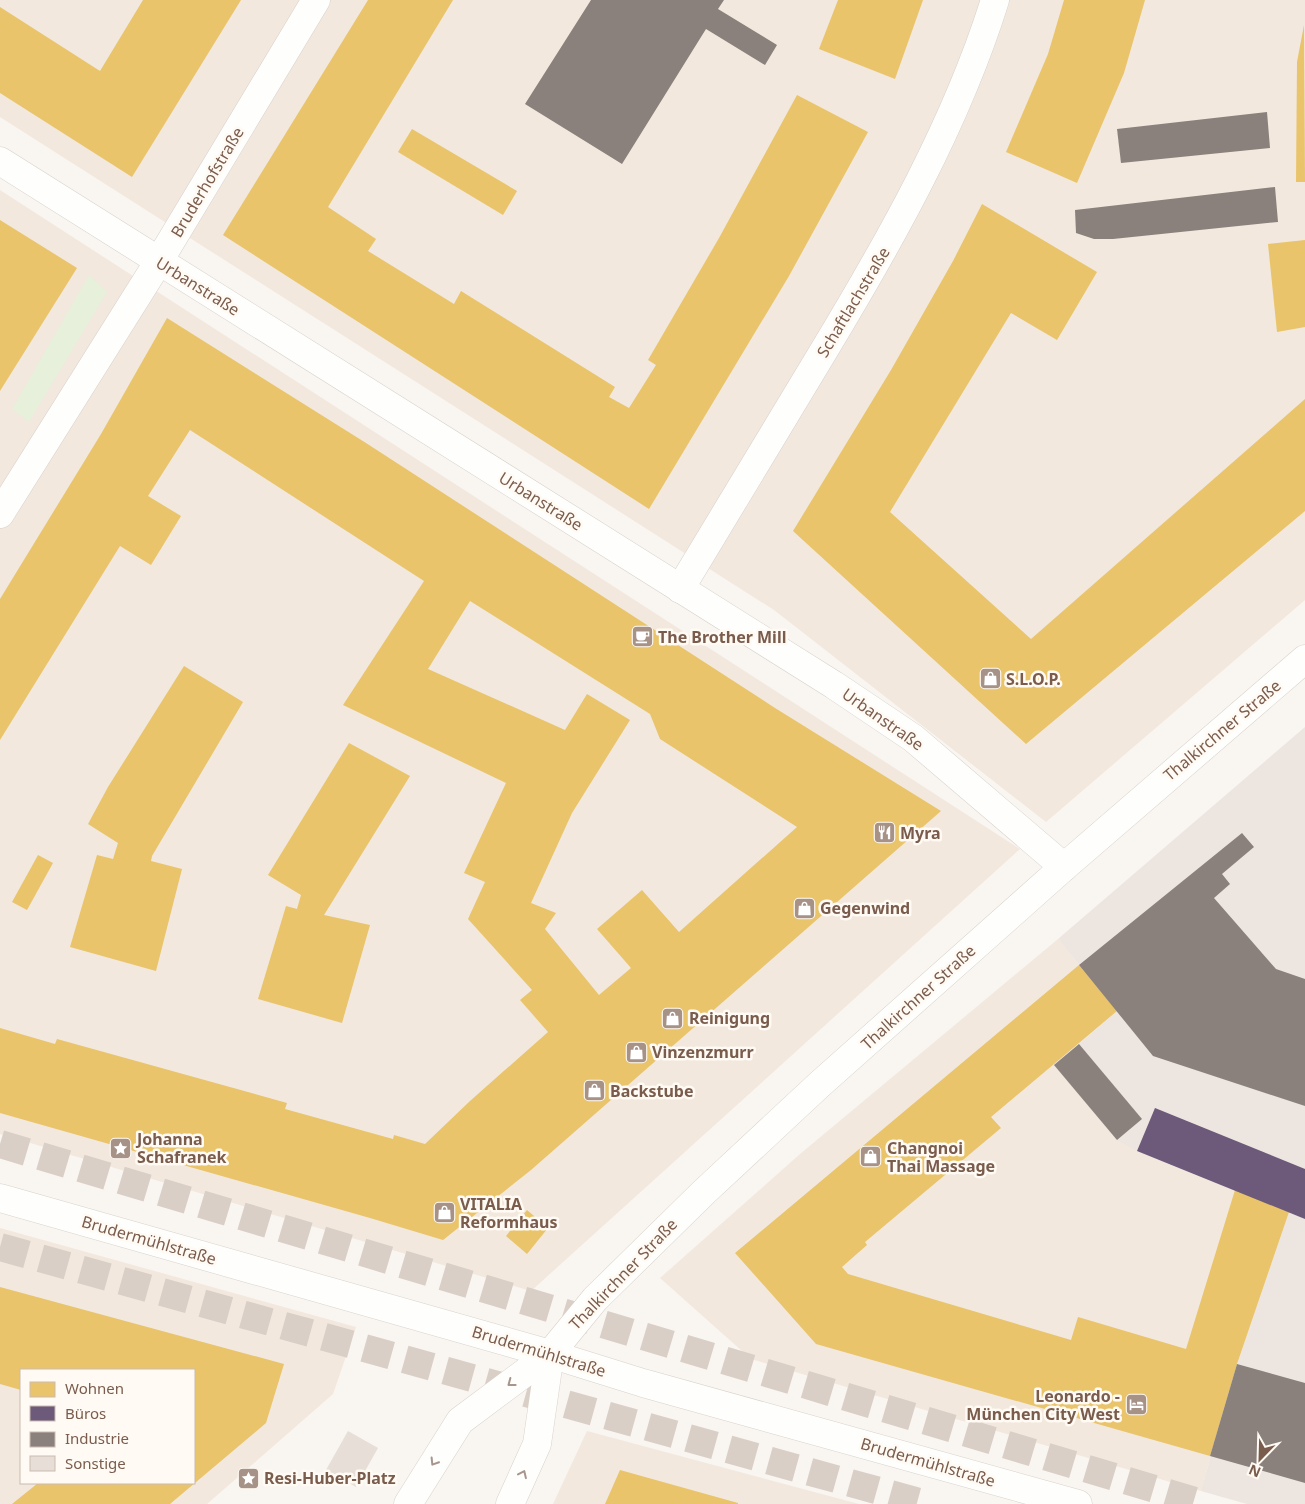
<svg xmlns="http://www.w3.org/2000/svg" width="1305" height="1504" font-family="'Noto Sans',sans-serif">
	<style>
		.residential { fill: #f2e8de; fill-rule: evenodd }
		.industrial { fill: #ede5e0 }
		.green { fill: #e7f0db }
		.homes { fill: #e9c46a; fill-rule: evenodd }
		.offices { fill: #6d597a }
		.industry { fill: #8a817c }
		.building { fill: #e6ded7 }
		.lines { fill: none; stroke-linecap: round; stroke-linejoin: round }
		.highway-tunnel { stroke: #d9cfc7; stroke-width: 28; stroke-dasharray: 28 14; stroke-linecap: butt }
		.street-casing { stroke: #d7d1cb; stroke-width: 29 }
		.secondary-casing { stroke: #d9d2cb; stroke-width: 29 }
		.street { stroke: #fefefd; stroke-width: 28 }
		.secondary { stroke: #fefefd; stroke-width: 28 }
		.oneway { stroke: #a8958b }
		.labels { text-anchor: middle; dominant-baseline: central; stroke-width: 5; stroke-linejoin: round; paint-order: stroke }
		.street-label { font-size: 16px; fill: #7a5c4d; stroke: #fffaf3 }
		.poi-label { font-size: 16px; font-weight: bold; fill: #7a5c4d; stroke: #fffaf3; text-anchor: start }
	</style>
	<rect width="100%" height="100%" fill="#f9f5f0"/>
	<g class="residential">
		<path d="M 0,0 L 1305,0 L 1305,600 L 1046,822 L 774,610 L 0,117 Z"/>
		<path d="M 0,190 L 1020,849 L 531,1291 L 0,1134 Z"/>
		<path d="M 1058,939 L 1117,1011 L 1054,1065 L 1137,1151 L 1289,1212 L 1237,1364 L 1201,1491 L 751,1359 L 660,1278 L 800,1154 Z"/>
		<path d="M 0,1228 L 356,1327 L 333,1394 L 207,1504 L 0,1504 ZM 21,1370 L 194,1370 L 194,1483 L 21,1483 Z"/>
		<path d="M 587,1431 L 859,1504 L 553,1504 Z"/>
	</g>
	<path class="industrial" d="M 1305,727 L 1305,1504 L 1247,1504 L 1201,1491 L 1237,1364 L 1289,1212 L 1137,1151 L 1117,1140 L 1054,1065 L 1117,1011 L 1058,939 Z"/>
	<path class="green" d="M 89,275 L 107,292 L 29,422 L 12,409 Z"/>
	<g class="homes">
		<path d="M 143,0 L 241,0 L 132,177 L 0,93 L 0,7 L 100,71 Z"/>
		<path d="M 368,0 L 453,0 L 328,207 L 376,239 L 368,251 L 454,304 L 461,291 L 615,387 L 609,397 L 629,408 L 656,365 L 648,360 L 719,238 L 797,95 L 868,132 L 789,276 L 649,509 L 223,235 Z"/>
		<path d="M 838,0 L 923,0 L 895,79 L 819,49 Z"/>
		<path d="M 1064,0 L 1145,0 L 1124,73 L 1077,183 L 1006,152 L 1048,54 Z"/>
		<path d="M 1304,25 L 1305,182 L 1296,182 L 1297,62 Z"/>
		<path d="M 412,129 L 517,191 L 503,215 L 398,152 Z"/>
		<path d="M 982,204 L 1097,272 L 1057,340 L 1011,313 L 890,512 L 1031,639 L 1305,399 L 1305,511 L 1026,744 L 793,531 L 891,370 L 953,261 Z"/>
		<path d="M 0,220 L 77,268 L 0,391 Z"/>
		<path d="M 1305,240 L 1305,327 L 1277,332 L 1268,244 Z"/>
		<path d="M 167,318 L 366,443 L 775,708 L 941,811 L 531,1170 L 443,1240 L 370,1218 L 0,1113 L 0,1028 L 55,1044 L 57,1039 L 287,1103 L 285,1109 L 393,1139 L 394,1135 L 425,1144 L 470,1101 L 548,1032 L 520,1000 L 532,990 L 468,919 L 485,882 L 464,873 L 506,783 L 343,705 L 424,581 L 190,430 L 148,496 L 181,516 L 151,565 L 120,546 L 0,740 L 0,599 L 101,434 ZM 470,601 L 650,714 L 660,739 L 797,827 L 679,932 L 642,890 L 597,929 L 631,968 L 599,995 L 545,929 L 556,913 L 531,903 L 572,813 L 630,720 L 587,694 L 565,730 L 428,669 Z"/>
		<path d="M 184,666 L 243,702 L 152,856 L 151,861 L 182,869 L 156,971 L 70,947 L 97,855 L 113,859 L 118,843 L 88,824 L 108,787 Z"/>
		<path d="M 349,743 L 410,776 L 324,915 L 370,925 L 342,1023 L 258,999 L 286,906 L 297,909 L 301,895 L 268,875 Z"/>
		<path d="M 38,855 L 53,863 L 27,910 L 12,902 Z"/>
		<path d="M 1079,965 L 1117,1011 L 991,1117 L 1001,1128 L 865,1242 L 867,1245 L 842,1267 L 848,1274 L 1071,1340 L 1078,1317 L 1186,1349 L 1235,1190 L 1289,1212 L 1237,1364 L 1210,1456 L 816,1344 L 735,1253 Z"/>
		<path d="M 527,1210 L 548,1228 L 527,1254 L 506,1236 Z"/>
		<path d="M 0,1287 L 284,1364 L 266,1423 L 170,1504 L 12,1504 L 38,1483 L 194,1483 L 194,1370 L 21,1370 L 21,1390 L 0,1384 Z"/>
		<path d="M 620,1470 L 738,1503 L 738,1504 L 605,1504 Z"/>
	</g>
	<path class="offices" d="M 1155,1108 L 1305,1169 L 1305,1219 L 1137,1151 Z"/>
	<g class="industry">
		<path d="M 591,0 L 724,0 L 718,9 L 777,45 L 765,65 L 706,29 L 622,164 L 525,104 Z"/>
		<path d="M 1267,112 L 1270,148 L 1121,163 L 1117,129 Z"/>
		<path d="M 1275,187 L 1278,222 L 1113,239 L 1094,239 L 1076,233 L 1075,210 Z"/>
		<path d="M 1242,833 L 1254,847 L 1222,874 L 1230,884 L 1214,898 L 1276,969 L 1305,979 L 1305,1106 L 1153,1056 L 1079,965 Z"/>
		<path d="M 1079,1044 L 1142,1119 L 1117,1140 L 1054,1065 Z"/>
		<path d="M 1237,1364 L 1305,1383 L 1305,1483 L 1210,1456 Z"/>
	</g>
	<path class="building" d="M 348,1431 L 378,1448 L 356,1487 L 326,1470 Z"/>
	<g class="lines">
		<g class="highway-tunnel">
			<path d="M 0,1144 L 1205,1504"/>
			<path d="M 0,1247 L 926,1504"/>
		</g>
		<defs>
			<g id="street">
				<path d="M 0,161 L 834,685 L 913,738 L 1064,867"/>
				<path d="M 0,514 L 159,261 L 316,0"/>
				<path d="M 680,589 C 727,510 775,431 823,352 C 890,241 956,125 995,0"/>
			</g>
			<g id="secondary">
				<path d="M 0,1198 L 550,1354 L 643,1383 L 1078,1504"/>
				<path d="M 408,1504 L 460,1421 L 550,1354 L 595,1299 L 704,1192 L 820,1084 L 1064,867 L 1305,659"/>
				<path d="M 510,1504 L 537,1444 L 550,1354"/>
			</g>
		</defs>
		<use href="#street" class="street-casing"/>
		<use href="#secondary" class="secondary-casing"/>
		<use href="#street" class="street"/>
		<use href="#secondary" class="secondary"/>
	</g>
	<defs><path id="oneway-chevron" d="M-2-3.5L2.5 0L-2 3.5" fill="none" stroke-width="1.6" stroke-linecap="round" stroke-linejoin="round" transform="scale(1.25)"/></defs>
	<g class="oneway">
		<use href="#oneway-chevron" transform="translate(511 1383) rotate(143)"/>
		<use href="#oneway-chevron" transform="translate(434 1462) rotate(122)"/>
		<use href="#oneway-chevron" transform="translate(523 1474) rotate(-65)"/>
	</g>
	<defs>
		<symbol id="cafe-square" viewBox="-11 -11 22 22"><rect x="-9" y="-9" width="18" height="18" rx="4" fill="#a69286" stroke="#fffaf3"/><path d="M-5.5-4.5H6V0H3Q3 3.5 0 3.5H-2.5Q-5.5 3.5-5.5 0ZM3-3.2v2h1.7v-2ZM-6 4.5H4V6H-6Z" fill="#fff"/></symbol>
		<symbol id="shop-square" viewBox="-11 -11 22 22"><rect x="-9" y="-9" width="18" height="18" rx="4" fill="#a69286" stroke="#fffaf3"/><path d="M-5-2.5h2.3a2.7 3.5 0 0 1 5.4 0H5L5.5 6h-11ZM-1.5-2.5h3a1.5 2.3 0 0 0-3 0Z" fill="#fff"/></symbol>
		<symbol id="restaurant-square" viewBox="-11 -11 22 22"><rect x="-9" y="-9" width="18" height="18" rx="4" fill="#a69286" stroke="#fffaf3"/><path d="M-5-6h1v4h1v-4h1v4h1v-4h1v5L-1.5 .5V6h-2V.5L-5-1ZM5-6V6H3V1.5H1.5Q1.5-4 5-6Z" fill="#fff"/></symbol>
		<symbol id="sight-square" viewBox="-11 -11 22 22"><rect x="-9" y="-9" width="18" height="18" rx="4" fill="#a69286" stroke="#fffaf3"/><path d="M0-6L1.8-2.2L6-1.7L2.9 1.2L3.7 5.4L0 3.3L-3.7 5.4L-2.9 1.2L-6-1.7L-1.8-2.2Z" fill="#fff"/></symbol>
		<symbol id="hotel-square" viewBox="-11 -11 22 22"><rect x="-9" y="-9" width="18" height="18" rx="4" fill="#a69286" stroke="#fffaf3"/><path d="M-6-4.5h1.5V1H6V5H4.5V3h-9V5H-6ZM-4 0a1.8 1.8 0 1 1 3.6 0ZM.5 0V-2.5h3Q6-2.5 6 0Z" fill="#fff"/></symbol>
	</defs>
	<g fill-rule="evenodd">
		<use href="#cafe-square" x="630" y="624" width="25" height="25"/>
		<use href="#shop-square" x="978" y="666" width="25" height="25"/>
		<use href="#restaurant-square" x="872" y="820" width="25" height="25"/>
		<use href="#shop-square" x="792" y="896" width="25" height="25"/>
		<use href="#shop-square" x="660" y="1006" width="25" height="25"/>
		<use href="#shop-square" x="624" y="1040" width="25" height="25"/>
		<use href="#shop-square" x="582" y="1078" width="25" height="25"/>
		<use href="#sight-square" x="108" y="1136" width="25" height="25"/>
		<use href="#shop-square" x="858" y="1144" width="25" height="25"/>
		<use href="#shop-square" x="432" y="1200" width="25" height="25"/>
		<use href="#hotel-square" x="1124" y="1392" width="25" height="25"/>
		<use href="#sight-square" x="236" y="1466" width="25" height="25"/>
	</g>
	<g class="labels">
		<g class="street-label">
			<text transform="translate(207 182) rotate(-59)">Bruderhofstraße</text>
			<text transform="translate(198 286) rotate(32)">Urbanstraße</text>
			<text transform="translate(853 302) rotate(-59)">Schaftlachstraße</text>
			<text transform="translate(541 501) rotate(32)">Urbanstraße</text>
			<text transform="translate(883 719) rotate(35)">Urbanstraße</text>
			<text transform="translate(1222 730) rotate(-40)">Thalkirchner Straße</text>
			<text transform="translate(918 997) rotate(-42)">Thalkirchner Straße</text>
			<text transform="translate(149 1240) rotate(16)">Brudermühlstraße</text>
			<text transform="translate(623 1274) rotate(-46)">Thalkirchner Straße</text>
			<text transform="translate(539 1351) rotate(17)">Brudermühlstraße</text>
			<text transform="translate(928 1462) rotate(16)">Brudermühlstraße</text>
		</g>
		<g class="poi-label">
			<text x="658" y="637">The Brother Mill</text>
			<text x="1006" y="679">S.L.O.P.</text>
			<text x="900" y="833">Myra</text>
			<text x="820" y="908">Gegenwind</text>
			<text x="689" y="1018">Reinigung</text>
			<text x="652" y="1052">Vinzenzmurr</text>
			<text x="610" y="1091">Backstube</text>
			<text x="137" y="1139">Johanna<tspan x="137" dy="18">Schafranek</tspan></text>
			<text x="887" y="1148">Changnoi<tspan x="887" dy="18">Thai Massage</tspan></text>
			<text x="460" y="1204">VITALIA<tspan x="460" dy="18">Reformhaus</tspan></text>
			<text x="1120" y="1396" text-anchor="end">Leonardo -<tspan x="1120" dy="18">München City West</tspan></text>
			<text x="264" y="1478">Resi-Huber-Platz</text>
		</g>
	</g>
	<rect x="20" y="1369" width="175" height="115" fill="#fffaf3" stroke="#cabbb1"/>
	<rect x="30" y="1382" width="25" height="15" fill="#e9c46a" stroke="#cabbb1"/>
	<text x="65" y="1394" font-size="15" fill="#7a5c4d">Wohnen</text>
	<rect x="30" y="1406" width="25" height="15" fill="#6d597a" stroke="#cabbb1"/>
	<text x="65" y="1419" font-size="15" fill="#7a5c4d">Büros</text>
	<rect x="30" y="1432" width="25" height="15" fill="#8a817c" stroke="#cabbb1"/>
	<text x="65" y="1444" font-size="15" fill="#7a5c4d">Industrie</text>
	<rect x="30" y="1456" width="25" height="15" fill="#e6ded7" stroke="#cabbb1"/>
	<text x="65" y="1469" font-size="15" fill="#7a5c4d">Sonstige</text>
	<g transform="translate(1260 1459) rotate(203)" stroke="#fffaf3" stroke-width="4" paint-order="stroke">
	<path d="M0-4L9 19L0 12L-9 19Z" fill="#7a5c4d"/>
	<text y="-8" font-size="14" font-weight="bold" text-anchor="middle" fill="#7a5c4d">N</text>
	</g>
</svg>
